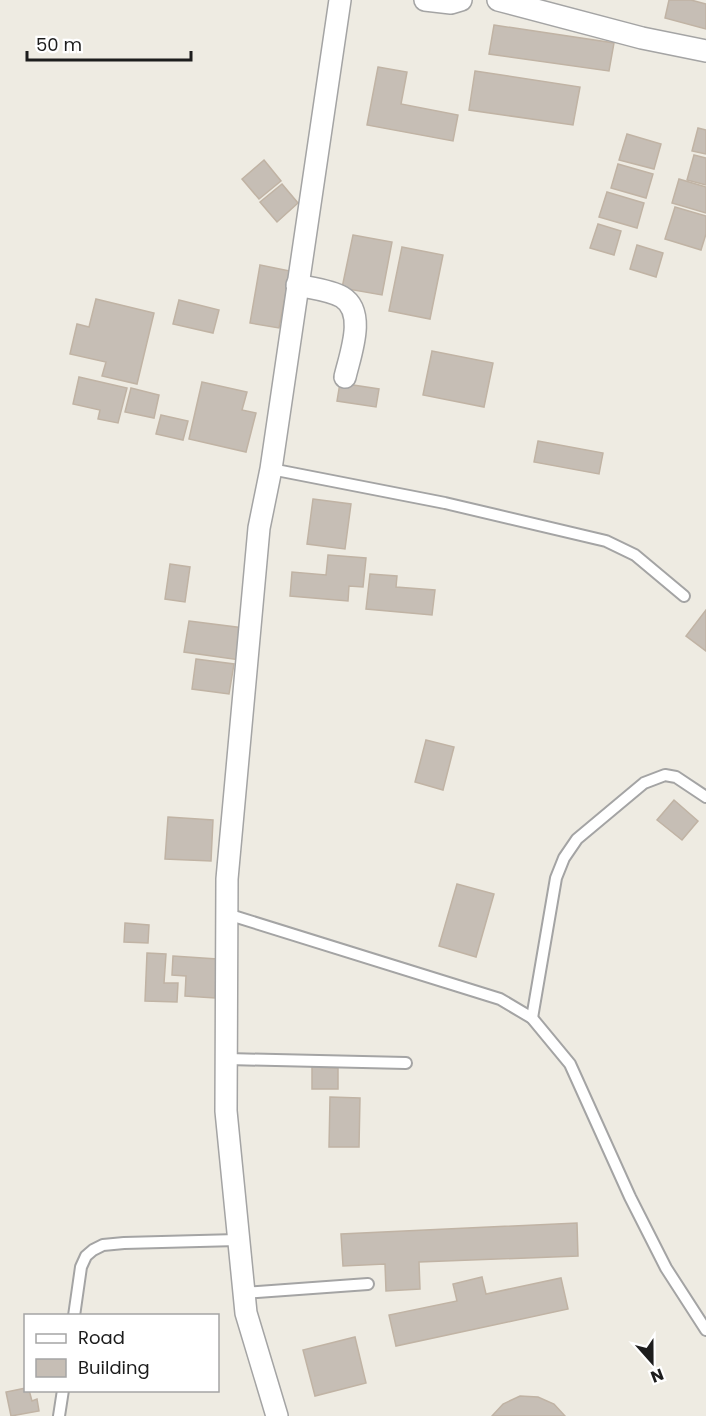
<svg xmlns="http://www.w3.org/2000/svg" width="706" height="1416" font-family="Poppins,sans-serif">
	<style>
		.building { fill: #c6beb5; stroke: #c0b3a4; stroke-width: 1.5 }
		.lines { fill: none; stroke-linecap: round; stroke-linejoin: round }
		.lane-casing { stroke: #a4a4a4; stroke-width: 14 }
		.street-casing { stroke: #a4a4a4; stroke-width: 24 }
		.lane { stroke: #fff; stroke-width: 10 }
		.street { stroke: #fff; stroke-width: 21 }
	</style>
	<rect width="100%" height="100%" fill="#eeebe2"/>
	<g class="building">
		<path d="M 669,0 L 691,0 L 706,4 L 706,29 L 665,18 Z"/>
		<path d="M 494,25 L 614,43 L 609,71 L 489,54 Z"/>
		<path d="M 378,67 L 407,72 L 401,104 L 458,115 L 453,141 L 367,125 Z"/>
		<path d="M 475,71 L 580,87 L 573,125 L 469,110 Z"/>
		<path d="M 698,128 L 706,130 L 706,154 L 692,151 Z"/>
		<path d="M 627,134 L 661,144 L 654,169 L 619,160 Z"/>
		<path d="M 694,155 L 706,158 L 706,185 L 687,180 Z"/>
		<path d="M 264,160 L 281,181 L 259,199 L 242,179 Z"/>
		<path d="M 618,164 L 653,174 L 646,198 L 611,188 Z"/>
		<path d="M 679,179 L 706,187 L 706,213 L 672,203 Z"/>
		<path d="M 282,184 L 298,203 L 277,222 L 260,202 Z"/>
		<path d="M 607,192 L 644,203 L 637,228 L 599,217 Z"/>
		<path d="M 675,207 L 706,216 L 706,234 L 701,250 L 665,239 Z"/>
		<path d="M 598,224 L 621,231 L 614,255 L 590,248 Z"/>
		<path d="M 353,235 L 392,242 L 382,295 L 342,288 Z"/>
		<path d="M 637,245 L 663,253 L 656,277 L 630,269 Z"/>
		<path d="M 402,247 L 443,255 L 430,319 L 389,311 Z"/>
		<path d="M 260,265 L 290,271 L 279,328 L 250,323 Z"/>
		<path d="M 96,299 L 154,313 L 137,384 L 102,376 L 106,362 L 70,354 L 77,324 L 89,327 Z"/>
		<path d="M 179,300 L 219,310 L 213,333 L 173,324 Z"/>
		<path d="M 432,351 L 493,363 L 484,407 L 423,395 Z"/>
		<path d="M 79,377 L 127,388 L 118,423 L 98,419 L 100,410 L 73,404 Z"/>
		<path d="M 202,382 L 247,392 L 242,410 L 256,413 L 246,452 L 189,439 Z"/>
		<path d="M 340,383 L 379,389 L 376,407 L 337,401 Z"/>
		<path d="M 131,388 L 159,395 L 154,418 L 125,412 Z"/>
		<path d="M 161,415 L 188,421 L 183,440 L 156,434 Z"/>
		<path d="M 538,441 L 603,453 L 599,474 L 534,462 Z"/>
		<path d="M 313,499 L 351,504 L 345,549 L 307,544 Z"/>
		<path d="M 328,555 L 366,558 L 363,587 L 349,586 L 348,601 L 290,596 L 292,572 L 326,575 Z"/>
		<path d="M 170,564 L 190,567 L 185,602 L 165,599 Z"/>
		<path d="M 370,574 L 397,576 L 396,587 L 435,590 L 432,615 L 366,609 Z"/>
		<path d="M 706,610 L 706,651 L 686,636 Z"/>
		<path d="M 189,621 L 244,628 L 240,660 L 184,652 Z"/>
		<path d="M 196,659 L 234,664 L 229,694 L 192,689 Z"/>
		<path d="M 426,740 L 454,747 L 443,790 L 415,782 Z"/>
		<path d="M 674,800 L 698,821 L 682,840 L 657,820 Z"/>
		<path d="M 168,817 L 213,820 L 211,861 L 165,859 Z"/>
		<path d="M 457,884 L 494,894 L 476,957 L 439,946 Z"/>
		<path d="M 125,923 L 149,925 L 148,943 L 124,942 Z"/>
		<path d="M 147,953 L 166,954 L 164,983 L 178,983 L 177,1002 L 145,1001 Z"/>
		<path d="M 173,956 L 217,959 L 215,998 L 185,996 L 186,976 L 172,975 Z"/>
		<path d="M 312,1067 L 338,1068 L 338,1089 L 312,1089 Z"/>
		<path d="M 330,1097 L 360,1098 L 359,1147 L 329,1147 Z"/>
		<path d="M 577,1223 L 578,1256 L 419,1262 L 420,1289 L 386,1291 L 385,1264 L 343,1266 L 341,1234 Z"/>
		<path d="M 482,1277 L 486,1294 L 561,1278 L 568,1309 L 396,1346 L 389,1315 L 457,1301 L 453,1284 Z"/>
		<path d="M 355,1337 L 366,1383 L 315,1396 L 303,1350 Z"/>
		<path d="M 26,1388 L 26,1390 L 29,1390 L 32,1401 L 37,1399 L 39,1411 L 11,1416 L 6,1392 Z"/>
		<path d="M 520,1396 L 538,1397 L 554,1404 L 565,1416 L 492,1416 L 503,1404 Z"/>
	</g>
	<g class="lines">
		<defs>
			<g id="lane">
				<path d="M 271,469 L 445,503 L 606,541 L 635,555 L 684,596"/>
				<path d="M 227,914 L 500,999 L 532,1018 L 570,1064 L 630,1197 L 666,1268 L 706,1330"/>
				<path d="M 532,1018 L 556,878 L 564,858 L 577,839 L 644,783 L 665,775 L 676,777 L 706,797"/>
				<path d="M 228,1059 L 406,1063"/>
				<path d="M 244,1293 L 368,1284"/>
				<path d="M 74,1316 L 81,1267 L 86,1256 L 93,1250 L 103,1245 L 124,1243 L 237,1240"/>
				<path d="M 59,1416 L 63,1390"/>
			</g>
			<g id="street">
				<path d="M 425,0 L 451,3 L 461,0"/>
				<path d="M 498,0 L 642,38 L 706,51"/>
				<path d="M 297,285 C 310,288 330,290 342,297 C 367,312 350,355 345,377"/>
				<path d="M 277,1416 L 246,1313 L 226,1111 L 227,879 L 259,528 L 271,469 L 340,0"/>
			</g>
		</defs>
		<use href="#lane" class="lane-casing"/>
		<use href="#street" class="street-casing"/>
		<use href="#lane" class="lane"/>
		<use href="#street" class="street"/>
	</g>
	<rect x="24" y="1314" width="195" height="78" fill="#ffffff" stroke="#a5a5a5" stroke-width="1.5"/>
	<rect x="36" y="1334" width="30" height="9" fill="#ffffff" stroke="#a5a5a5" stroke-width="1.5"/>
	<text x="78" y="1344" font-size="18" fill="#1d1d1d">Road</text>
	<rect x="36" y="1359" width="30" height="18" fill="#c6beb5" stroke="#a5a5a5" stroke-width="1.5"/>
	<text x="78" y="1374" font-size="18" fill="#1d1d1d">Building</text>
	<g transform="translate(652 1362) rotate(159)" stroke="#ffffff" stroke-width="4.5" paint-order="stroke">
	<path d="M0-4.5L10 22L0 15L-10 22Z" fill="#1d1d1d"/>
	<text y="-9" font-size="16" font-weight="bold" text-anchor="middle" fill="#1d1d1d">N</text>
	</g>
	<path d="M27 51v9h164v-9" fill="none" stroke="#1d1d1d" stroke-width="3"/>
	<text x="36" y="51" font-size="18" fill="#1d1d1d" stroke="#ffffff" stroke-width="4.5" paint-order="stroke">50 m</text>
</svg>
